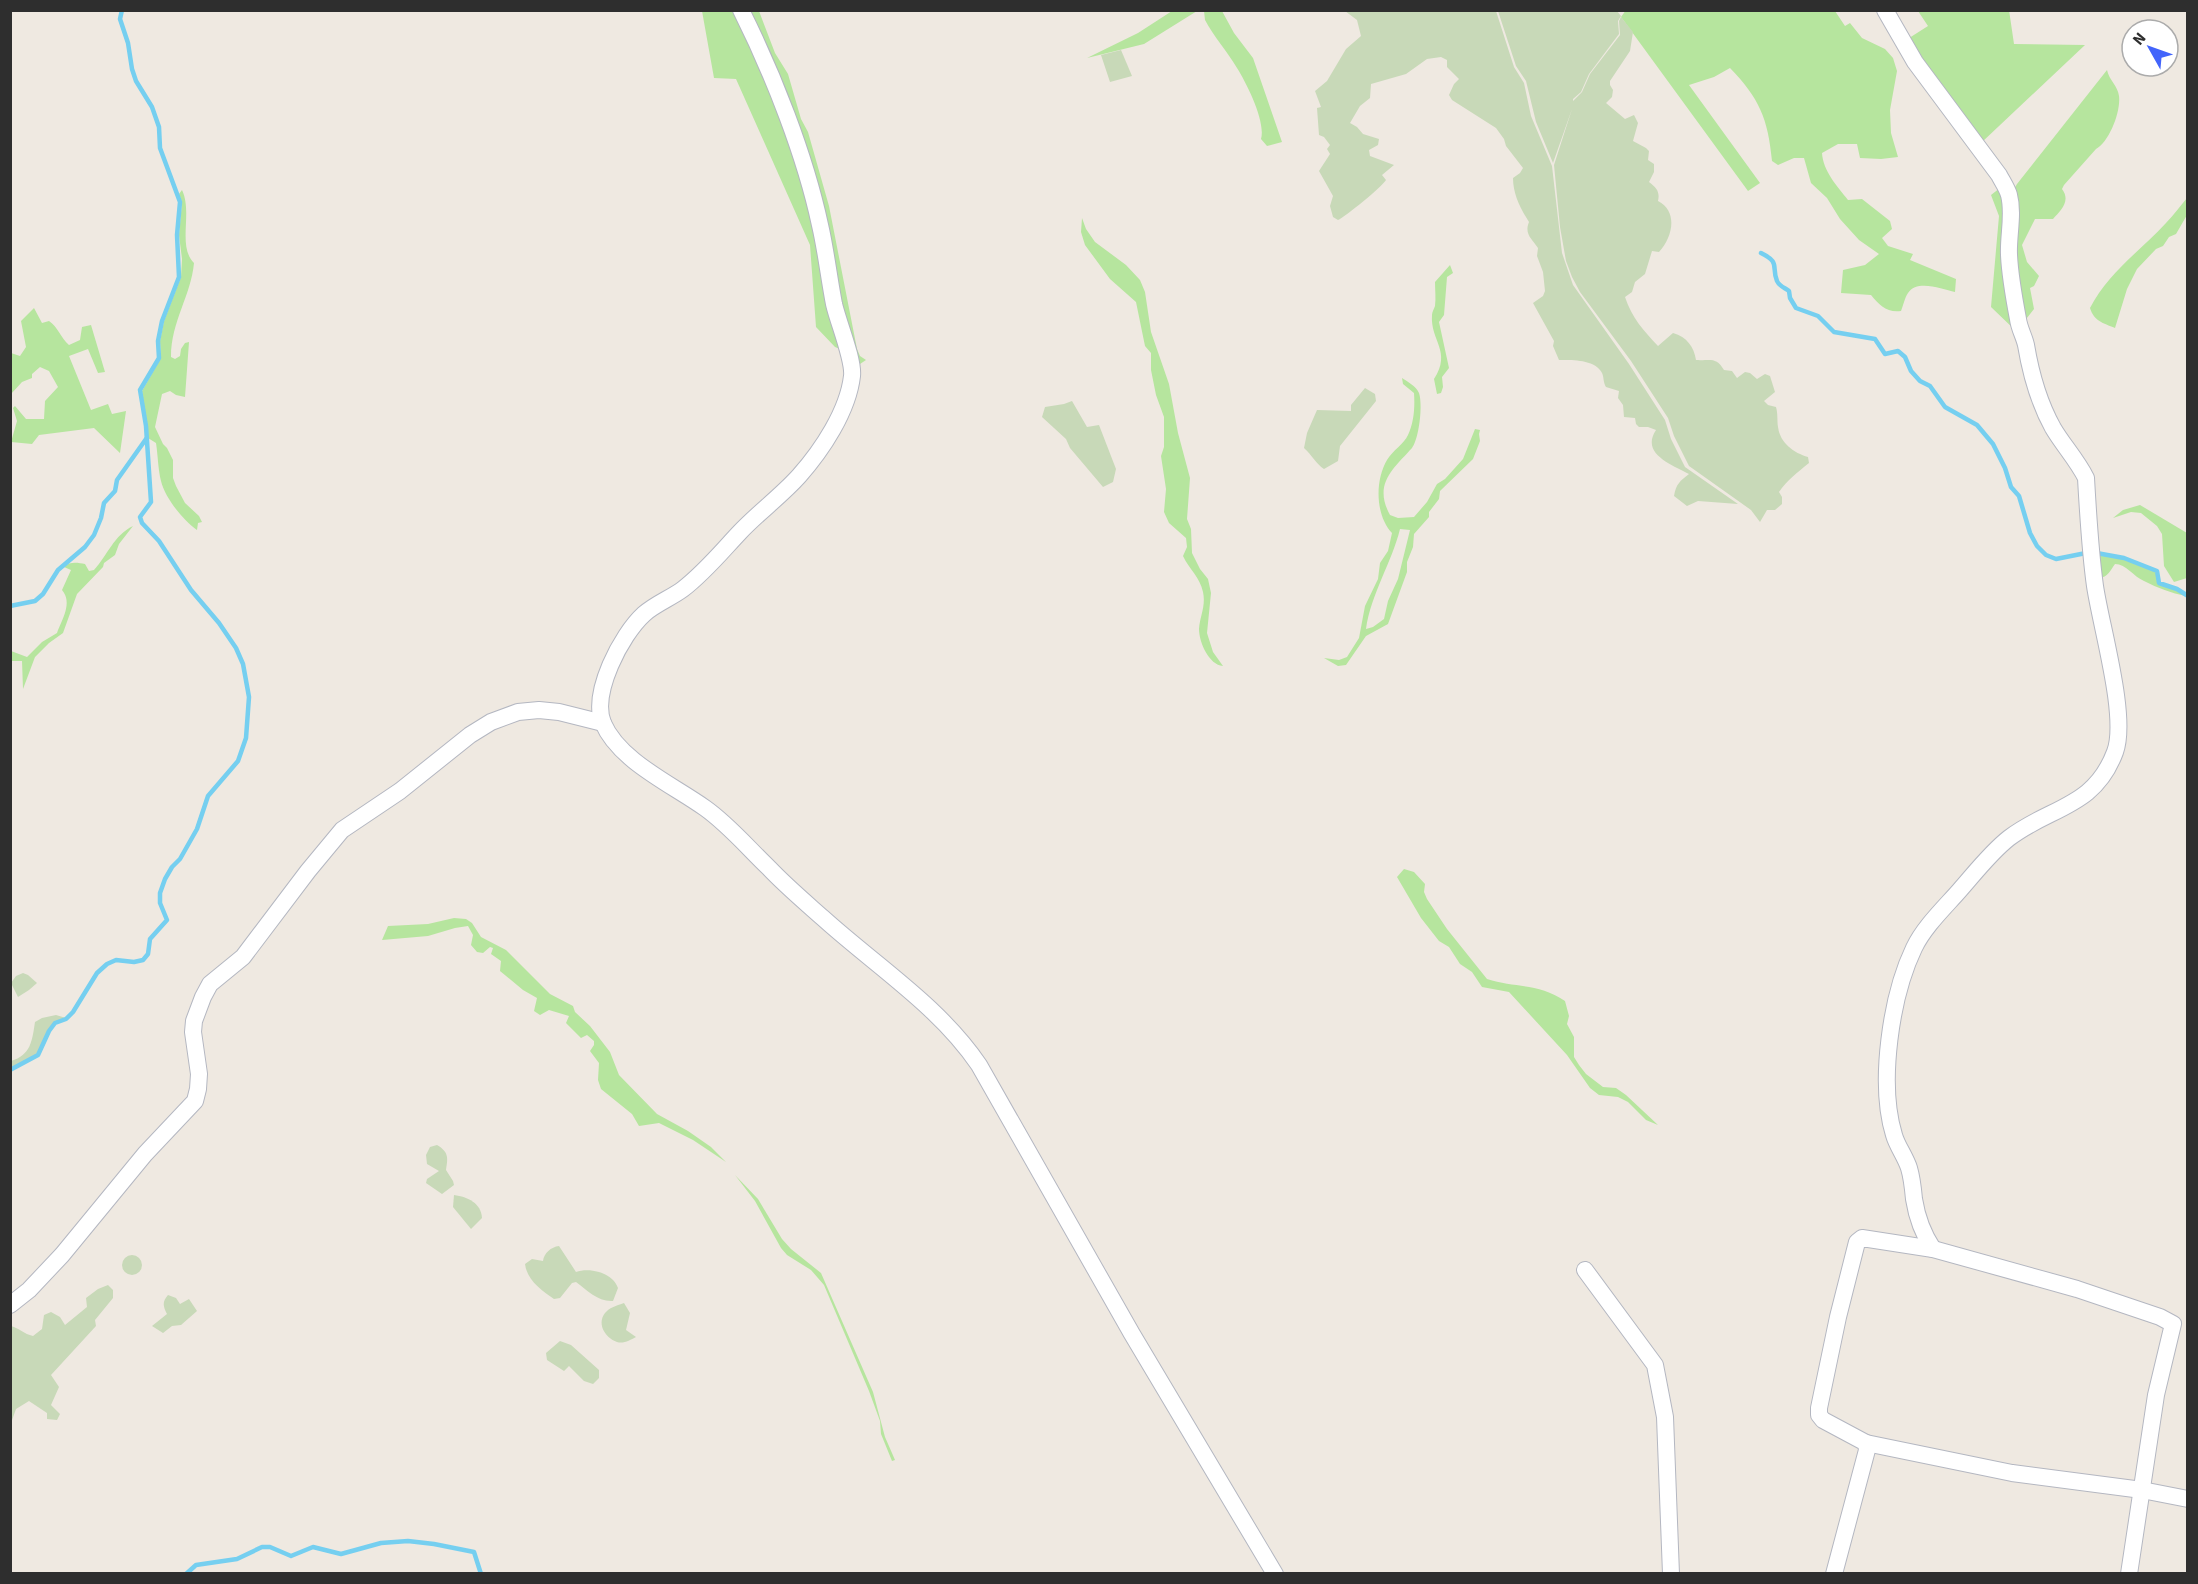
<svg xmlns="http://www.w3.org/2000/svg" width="2198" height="1584" font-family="'Source Sans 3',sans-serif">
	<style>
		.green { fill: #b6e59e; fill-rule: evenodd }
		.cemetery { fill: #c8d9b8 }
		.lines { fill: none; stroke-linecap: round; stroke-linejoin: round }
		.stream { stroke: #75cff0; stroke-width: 4.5 }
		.street-casing { stroke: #b4b7c1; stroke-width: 18 }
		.street { stroke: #fff; stroke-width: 16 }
	</style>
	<rect width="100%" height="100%" fill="#efe9e1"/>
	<g class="green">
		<path d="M 1626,10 L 1835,11 L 1845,26 L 1850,23 L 1862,38 L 1885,49 L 1893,58 L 1897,71 L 1890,110 L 1891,133 L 1898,157 L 1881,159 L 1860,158 L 1857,144 L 1838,144 L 1822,153 C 1823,171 1837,186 1848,200 L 1862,199 L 1890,221 L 1892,229 L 1882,238 L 1888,246 L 1913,254 L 1910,260 L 1956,279 L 1955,292 C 1942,289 1917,279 1908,293 C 1905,297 1903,306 1901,311 C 1887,313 1879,305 1871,295 L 1841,293 L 1843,270 L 1865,265 L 1879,254 L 1859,240 L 1840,219 L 1827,198 L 1811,183 L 1804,158 L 1794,158 L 1778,165 L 1772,161 C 1768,118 1759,98 1730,68 L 1714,77 L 1689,85 L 1760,183 L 1748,191 L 1621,17 Z"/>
		<path d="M 2009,10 L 2014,44 L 2085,45 L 1981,143 L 1906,40 L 1928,26 L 1918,11 Z"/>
		<path d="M 702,11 L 735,11 L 786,131 L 815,225 L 840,349 L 835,347 L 816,327 L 810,245 L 736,79 L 714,78 Z"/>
		<path d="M 748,11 L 759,11 L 775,53 L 788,74 L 801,119 L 808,132 L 829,206 L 857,349 L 860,356 L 866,360 L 860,364 L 855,362 L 839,294 Z"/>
		<path d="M 1172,11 L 1197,11 L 1144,44 L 1087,58 L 1138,33 Z"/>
		<path d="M 1204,11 L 1222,11 L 1234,33 L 1253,58 L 1282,142 L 1267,146 L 1261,139 C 1266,122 1247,84 1237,68 C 1227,51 1214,37 1205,20 Z"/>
		<path d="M 2107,70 C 2109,80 2118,86 2119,96 C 2121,112 2109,142 2096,149 L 2064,185 L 2062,189 C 2071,201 2061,210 2053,219 L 2035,219 L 2022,245 L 2027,262 L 2039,276 L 2034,286 L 2030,288 L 2034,309 L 2023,323 L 2011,194 L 2017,184 Z"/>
		<path d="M 2000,188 L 2003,200 L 2016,331 L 1991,307 L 1999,216 L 1991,195 Z"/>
		<path d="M 182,190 C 193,213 177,246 194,263 C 191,296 171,321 171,357 L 175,359 L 180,356 L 181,349 L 185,343 L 189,342 L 185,397 L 176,395 L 170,391 L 162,394 L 155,427 L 163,444 L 167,448 L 173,460 L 173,478 L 176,486 L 185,503 L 199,516 L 202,522 L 198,523 L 197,530 C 183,520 165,498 161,481 C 158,469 158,456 156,443 L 148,438 L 142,391 L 161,358 L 160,341 L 164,321 L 181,277 L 182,259 L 179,235 L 182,202 L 179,194 Z"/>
		<path d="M 2187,198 L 2187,215 L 2176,234 L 2169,237 L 2163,246 L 2156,249 L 2137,269 L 2127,289 L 2115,328 C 2103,323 2094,321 2090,308 C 2108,273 2139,252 2166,223 C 2174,215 2180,206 2187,198 Z"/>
		<path d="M 1082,218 L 1086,229 L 1095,242 L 1126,265 L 1140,280 L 1145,292 L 1151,332 L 1169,384 L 1178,433 L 1190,478 L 1187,519 L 1191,529 L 1192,553 L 1200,569 L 1208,579 L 1211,593 L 1207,633 L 1213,652 L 1223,666 C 1209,665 1199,642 1199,629 C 1200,616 1206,606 1203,592 C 1200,577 1189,569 1183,556 L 1187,547 L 1186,538 L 1169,523 L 1164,512 L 1166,489 L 1161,456 L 1164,447 L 1164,417 L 1156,395 L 1151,370 L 1151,353 L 1145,346 L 1136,302 L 1110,279 L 1085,245 L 1081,232 Z"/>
		<path d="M 1450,265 L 1453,273 L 1447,277 L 1444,315 L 1439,322 L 1449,368 L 1442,377 L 1443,387 L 1441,393 L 1437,394 L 1434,379 C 1452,351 1430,341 1432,315 C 1432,312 1434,309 1435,306 C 1436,298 1435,290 1435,282 Z"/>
		<path d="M 34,308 L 42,323 L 49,321 C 58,327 61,338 69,345 L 80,340 L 82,327 L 91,325 L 105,372 L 98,373 L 88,349 L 69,356 L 91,410 L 108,404 L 112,414 L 126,411 L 120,453 L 94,428 L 39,435 L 32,444 L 11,442 L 17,421 L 13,408 L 15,406 L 26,419 L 44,419 L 45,401 L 58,387 L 49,371 L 40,367 L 32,374 L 32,378 L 22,382 L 11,394 L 11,353 L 20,356 L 26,347 L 21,321 Z"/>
		<path d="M 1402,378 C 1408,382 1416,386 1419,393 C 1423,405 1419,439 1412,448 C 1393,469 1373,484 1390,515 L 1398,518 L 1414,517 L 1427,502 L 1437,484 L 1445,479 L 1463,459 L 1475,429 L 1480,430 L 1479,434 L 1480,441 L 1473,459 L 1440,491 L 1439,499 L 1429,512 L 1429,517 L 1414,534 L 1413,547 L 1407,562 L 1407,572 L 1388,624 L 1366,636 L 1346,665 L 1338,666 L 1324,658 L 1339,660 L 1347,657 L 1359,638 L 1365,606 L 1378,579 L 1380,563 L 1388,551 L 1392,533 C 1375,515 1375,480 1387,460 C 1393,450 1404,444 1408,435 C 1414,422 1415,407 1414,393 L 1403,384 ZM 1400,529 L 1410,530 L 1398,579 L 1388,601 L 1384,619 L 1373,627 L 1366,629 C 1371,594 1392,562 1400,529 Z"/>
		<path d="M 2140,505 L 2187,533 L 2187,578 L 2174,582 L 2164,566 L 2162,534 L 2157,526 L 2141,513 L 2131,512 L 2113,518 L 2123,510 Z"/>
		<path d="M 133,526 L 119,544 L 115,555 L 104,563 L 103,567 L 77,594 L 63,633 L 49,643 L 35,657 L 23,689 L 22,661 L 11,661 L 11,651 L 27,657 L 42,642 L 57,633 C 62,619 73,603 62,590 L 71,570 L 64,567 C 70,561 78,563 85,564 L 89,571 L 94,570 C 107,556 114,535 133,526 Z"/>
		<path d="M 2095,554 L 2124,559 L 2156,572 L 2159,583 L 2177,590 L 2186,596 C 2171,593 2158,588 2144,581 C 2134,577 2126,564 2115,564 C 2110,571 2108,577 2099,578 Z"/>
		<path d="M 1404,869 L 1414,872 L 1425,884 L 1424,892 L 1427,899 L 1447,929 L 1487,979 C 1515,988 1539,983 1565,1001 L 1569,1016 L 1567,1024 L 1574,1037 L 1574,1057 L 1579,1065 L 1586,1074 L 1603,1087 L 1616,1088 L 1626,1095 L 1658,1125 L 1646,1120 L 1628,1102 L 1618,1097 L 1599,1095 L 1590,1088 L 1567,1055 L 1509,992 L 1482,987 L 1472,972 L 1460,964 L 1449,947 L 1439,941 L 1421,918 L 1397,877 Z"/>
		<path d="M 454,918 L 466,919 L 472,923 L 481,937 L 506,950 L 550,994 L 573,1006 L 575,1012 L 590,1026 L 610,1052 L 619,1075 L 657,1114 L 688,1131 L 711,1147 L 726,1162 L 693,1140 L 659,1123 L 639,1126 L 632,1114 L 601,1089 L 598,1080 L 599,1063 L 590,1051 L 594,1045 L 594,1041 L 587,1035 L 581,1038 L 566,1023 L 569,1016 L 549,1010 L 540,1015 L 534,1011 L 537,998 L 523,990 L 500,971 L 501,961 L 491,954 L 493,948 L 490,947 L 483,953 L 477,952 L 471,945 L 473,935 L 468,926 L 455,928 L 428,936 L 382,940 L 388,926 L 428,924 Z"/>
		<path d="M 735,1175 L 758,1199 L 782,1239 L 791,1249 L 821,1273 L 873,1392 L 885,1437 L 895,1460 L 892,1461 L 881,1434 L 880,1421 L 869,1391 L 824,1285 L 811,1270 L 787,1255 L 781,1248 L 755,1201 Z"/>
	</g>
	<g class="cemetery">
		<path d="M 1345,11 L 1496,11 L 1514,67 L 1524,83 L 1531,116 L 1552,166 L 1562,253 L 1573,285 L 1629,364 L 1665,420 L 1671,439 L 1685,467 L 1738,504 L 1698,501 L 1687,506 L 1674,496 C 1676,484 1680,481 1689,474 C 1673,465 1640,454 1656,430 L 1648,427 L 1639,427 L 1636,424 L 1635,418 L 1624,417 L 1623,405 L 1618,398 L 1619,391 L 1606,387 C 1603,382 1604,377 1602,373 C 1595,359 1571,360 1559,360 L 1553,346 L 1554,341 L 1533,303 L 1543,296 L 1545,291 L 1543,272 L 1537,256 L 1538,248 C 1532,239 1524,234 1529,222 C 1520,208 1513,194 1513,178 L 1520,173 L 1523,168 L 1506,146 L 1504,139 L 1496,128 L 1452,100 L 1449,95 L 1454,84 L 1459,79 L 1447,67 L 1447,60 L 1441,57 L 1427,59 L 1406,74 L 1371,84 L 1370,98 L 1360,106 L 1350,123 L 1357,127 L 1363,134 L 1379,139 L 1378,145 L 1369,150 L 1370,156 L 1394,165 L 1382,175 L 1386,180 C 1382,187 1345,217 1338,220 L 1333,217 L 1330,206 L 1333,196 L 1319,171 L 1330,154 L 1327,149 L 1330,145 L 1324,137 L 1319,135 L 1317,108 L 1321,107 L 1315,91 L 1327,81 L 1346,49 L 1361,36 L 1357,20 Z"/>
		<path d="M 1498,11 L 1617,11 L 1621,16 L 1618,21 L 1619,34 L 1589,74 L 1581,92 L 1573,99 L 1573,101 L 1582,92 L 1590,74 L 1620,35 L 1619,21 L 1621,17 L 1633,32 L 1630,51 L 1610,81 L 1610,85 L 1613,90 L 1612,97 L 1606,103 L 1625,119 L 1634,115 L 1638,123 L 1633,141 L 1646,148 L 1649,151 L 1648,160 L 1654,164 L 1654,172 L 1649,182 C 1657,188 1660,192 1658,201 C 1679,212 1672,238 1659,252 L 1652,251 L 1645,274 L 1635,282 L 1632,292 L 1625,297 C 1632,318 1643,330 1658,346 L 1673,333 C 1687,337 1694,347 1696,360 C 1710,361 1716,356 1724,370 L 1732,371 L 1737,378 L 1745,372 L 1750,373 L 1757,379 L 1765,374 L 1770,376 L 1775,392 L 1764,401 L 1768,405 L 1776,407 C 1778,414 1777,420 1778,427 C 1780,443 1794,453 1808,457 L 1809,463 C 1798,472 1787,480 1779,492 L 1782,497 L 1782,504 L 1775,510 L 1767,510 L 1760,522 L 1751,510 L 1689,466 L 1674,436 L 1668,418 L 1631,361 L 1580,292 L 1572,277 L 1566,261 L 1560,227 L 1554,165 L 1572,109 L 1553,163 L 1536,122 L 1526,81 L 1516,66 Z"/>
		<path d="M 1121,50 L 1132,76 L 1110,82 L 1101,55 Z"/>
		<path d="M 1365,388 L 1375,394 L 1376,401 L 1340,446 L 1338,461 L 1324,469 C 1316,464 1312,455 1304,448 L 1307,433 L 1317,410 L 1351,411 L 1351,405 Z"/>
		<path d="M 1072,401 L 1087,427 L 1099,425 L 1116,469 L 1113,482 L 1103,487 L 1070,448 L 1066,439 L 1042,417 L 1045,407 L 1064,404 Z"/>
		<path d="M 23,973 L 28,975 L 37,983 L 29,990 L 18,997 L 11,983 L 16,976 Z"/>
		<path d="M 56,1015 L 66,1018 C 42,1026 51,1040 37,1054 C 30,1061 18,1064 11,1068 L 11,1061 C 31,1055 32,1041 35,1022 L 42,1018 Z"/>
		<path d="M 437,1145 C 449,1152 448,1158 446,1170 L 453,1181 L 454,1185 L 442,1194 L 426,1183 L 427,1179 L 439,1171 L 427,1164 L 426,1155 L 430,1147 Z"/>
		<path d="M 454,1195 C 468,1197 481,1203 482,1218 L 471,1229 L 453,1207 Z"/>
		<path d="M 559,1246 L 576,1272 C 590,1267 613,1273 618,1288 L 613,1301 C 598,1302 587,1290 576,1282 L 572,1283 L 560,1298 L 554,1299 C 541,1290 527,1280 525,1264 L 532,1259 L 543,1261 C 544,1253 551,1247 559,1246 Z"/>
		<circle cx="132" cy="1265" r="10"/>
		<path d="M 108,1285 L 113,1290 L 113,1298 L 95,1320 L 96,1326 L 51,1375 L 59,1387 L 51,1405 L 60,1414 L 57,1420 L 47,1419 L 47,1413 L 29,1401 L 16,1409 L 11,1423 L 11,1326 C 19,1328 24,1334 33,1336 L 42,1329 L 44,1315 L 51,1312 L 60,1317 L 65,1325 L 87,1307 L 86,1298 L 98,1289 Z"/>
		<path d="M 168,1295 L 176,1298 L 180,1304 L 189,1299 L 197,1311 L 181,1325 L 172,1326 L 163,1333 L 152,1326 L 167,1314 C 163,1306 162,1302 168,1295 Z"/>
		<path d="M 624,1303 L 630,1313 L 626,1330 L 636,1337 C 630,1340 624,1344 617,1342 C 605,1338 595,1322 607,1311 C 611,1307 619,1305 624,1303 Z"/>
		<path d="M 560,1341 L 571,1345 L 599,1370 L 599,1378 L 593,1384 L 584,1381 L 569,1366 L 564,1371 L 547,1360 L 546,1353 Z"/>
	</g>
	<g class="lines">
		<g class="stream">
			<path d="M 1761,253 C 1781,263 1771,266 1777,281 C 1779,286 1785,288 1789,291 L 1790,298 L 1796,308 L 1818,316 L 1834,332 L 1875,339 L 1885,354 L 1898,351 L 1905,357 L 1911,371 L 1920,381 L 1930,386 L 1945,407 L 1977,425 L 1993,444 L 2005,468 L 2011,487 L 2019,496 L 2030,533 L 2037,546 L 2046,555 L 2056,559 L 2091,552 L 2124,558 L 2157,571 L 2159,583 L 2177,589 L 2188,596"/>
			<path d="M 10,606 L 35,601 L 43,594 L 58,570 L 85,547 L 94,535 L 101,518 L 104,503 L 115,491 L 117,480 L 146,439"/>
			<path d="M 10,1070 L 38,1055 L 49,1031 L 55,1023 L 66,1019 L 73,1012 L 97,973 L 107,964 L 116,960 L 134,962 L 143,960 L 148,954 L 150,939 L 167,920 L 160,903 L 160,893 L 165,879 L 172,867 L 180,859 L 197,829 L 208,796 L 238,761 L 246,738 L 249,697 L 243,664 L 236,648 L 219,623 L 191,590 L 159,541 L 142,523 L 140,517 L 151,502 L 146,426 L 140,390 L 159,358 L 158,341 L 162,321 L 179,277 L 177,235 L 180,202 L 160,148 L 159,127 L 152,107 L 136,81 L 132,69 L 128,43 L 120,19 L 122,10"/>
			<path d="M 186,1574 L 196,1565 L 237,1559 L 262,1547 L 270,1547 L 291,1556 L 313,1547 L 341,1554 L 381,1543 L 408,1541 L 434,1544 L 474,1552 L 481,1574"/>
		</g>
		<defs>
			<g id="street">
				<path d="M 741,10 C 773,74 805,155 820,225 C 826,251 829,278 834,304 C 838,322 854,360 852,376 C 848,411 822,450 799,476 C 781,496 759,512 740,532 C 722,551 705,572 683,589 C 671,598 655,604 644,614 C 621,635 591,693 603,723 C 619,761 673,785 705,808 C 729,825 748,848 769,868 C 786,886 805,902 823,918 C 876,966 939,1006 979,1065 L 1132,1334 L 1275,1574"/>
				<path d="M 1885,10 L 1915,62 L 1999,175 C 2002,181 2007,188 2009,195 C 2014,214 2008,236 2009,255 C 2010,276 2014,298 2018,319 C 2019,328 2024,336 2026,345 C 2031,375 2038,401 2053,428 C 2063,445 2077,460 2086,478 C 2088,514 2090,550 2095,586 C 2101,627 2128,717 2115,752 C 2094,808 2051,806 2009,838 C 1990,853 1975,873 1959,891 C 1944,908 1924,927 1914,948 C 1891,996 1878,1083 1894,1135 C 1897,1146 1905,1156 1909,1168 C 1912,1178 1913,1188 1914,1199 C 1917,1218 1923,1234 1933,1249"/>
				<path d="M 1585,1270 L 1655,1365 L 1665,1417 L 1671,1574"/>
				<path d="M 10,1305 L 29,1290 L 62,1255 L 145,1154 L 195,1101 L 198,1089 L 199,1074 L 193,1032 L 194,1021 L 203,997 L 210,984 L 243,957 L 308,871 L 342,830 L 400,791 L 470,735 L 491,722 L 518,712 L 539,710 L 559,712 L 603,723"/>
				<path d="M 1866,1443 L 2012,1473 L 2142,1490 L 2188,1499"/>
				<path d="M 1834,1574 L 1867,1450 L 1866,1443 L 1823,1420 L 1819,1415 L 1819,1408 L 1838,1317 L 1857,1242 L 1862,1238 L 1933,1249 L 2077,1289 L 2160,1317 L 2173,1324 L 2156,1395 L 2129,1574"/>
			</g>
		</defs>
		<use href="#street" class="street-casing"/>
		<use href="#street" class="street"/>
	</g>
	<rect width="2198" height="1584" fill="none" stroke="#2e2e2e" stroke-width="24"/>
	<g transform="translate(2150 48) rotate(310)"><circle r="28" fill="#ffffff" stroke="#ababab" stroke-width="1.5"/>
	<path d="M0-4.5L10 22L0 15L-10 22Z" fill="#4264fb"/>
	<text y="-9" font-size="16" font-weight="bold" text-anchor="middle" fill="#2e2e2e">N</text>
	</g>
</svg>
